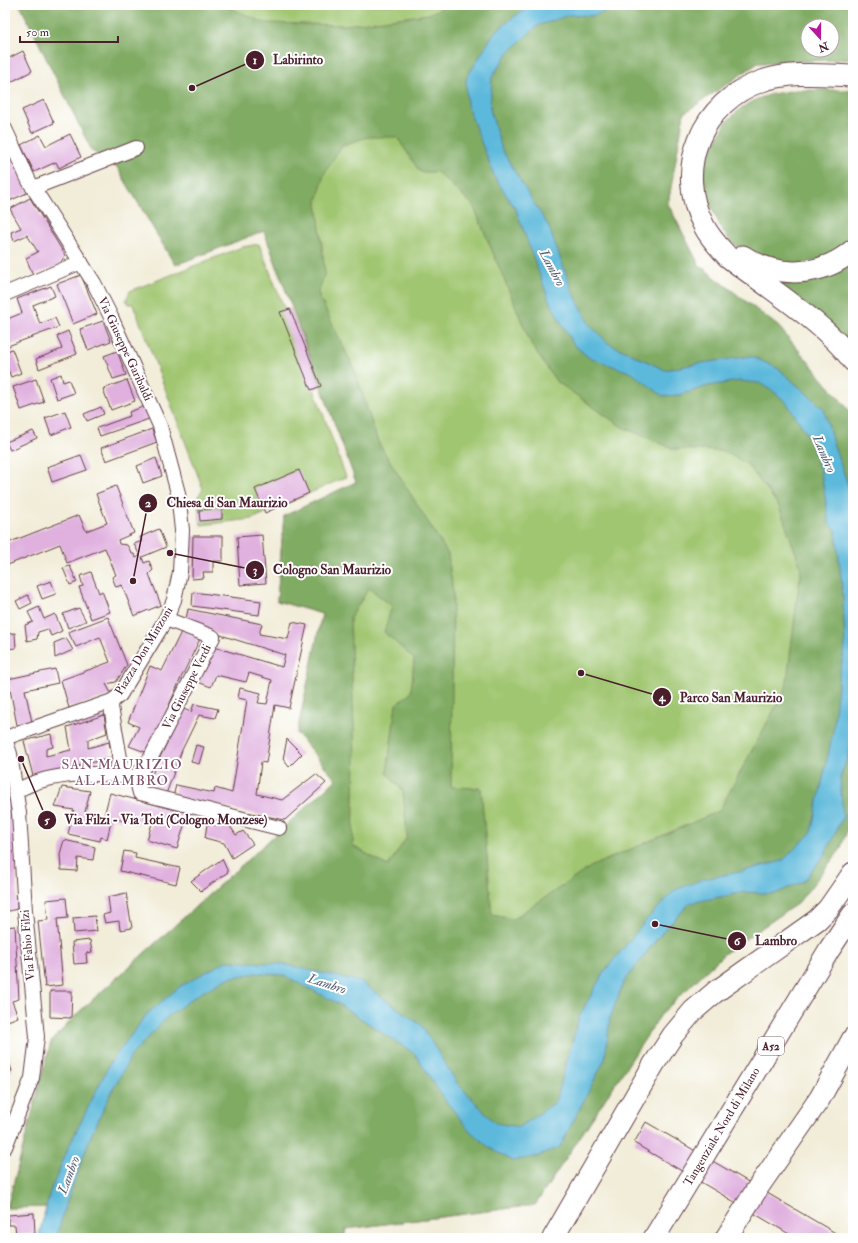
<svg xmlns="http://www.w3.org/2000/svg" width="858" height="1243" font-family="'IM FELL Double Pica',serif">
	<style>
		.green { fill: #a0c671; stroke: #75724e; fill-rule: evenodd }
		.forest { fill: #80ab63; stroke: #656547; fill-rule: evenodd }
		.water { fill: #5db9db; stroke: #546c83 }
		.building { fill: #e0b1df }
		.lines { fill: none; stroke-linecap: round; stroke-linejoin: round }
		.minor-casing { stroke: #633e45; stroke-width: 16 }
		.highway-casing { stroke: #633e45; stroke-width: 23 }
		.minor { stroke: #fff; stroke-width: 14 }
		.highway { stroke: #fff; stroke-width: 21 }
		.labels { text-anchor: middle; dominant-baseline: central; stroke-width: 4; stroke-linejoin: round; paint-order: stroke }
		.shield { fill: #fff; stroke: #80626b; stroke-width: 1 }
		.shield-label { font-size: 11px; font-weight: bold; fill: #4a1f2b }
		.street-label { font-size: 12px; fill: #4a1f2b; stroke: #fff }
		.water-label { font-size: 13px; font-style: italic; fill: #525d71; stroke: #fff }
		.quarter-label { font-size: 14px; letter-spacing: 1px; fill: #7e526a; stroke: #fff }
		.leader { fill: none; stroke: #4a1f2b; stroke-width: 1.5 }
		.callout-dot { fill: #4a1f2b; stroke: #fff; stroke-width: 1.5 }
		.mark-label { font-size: 12px; text-anchor: middle; font-weight: bold; fill: #fff }
		.callout-label { font-size: 13px; text-anchor: middle; font-weight: bold; fill: #4a1f2b; stroke: #fff; stroke-width: 4; stroke-linejoin: round; paint-order: stroke }
	</style>
	<rect width="100%" height="100%" fill="#fff"/>
	<filter id="ink" filterUnits="userSpaceOnUse"><feTurbulence type="fractalNoise" baseFrequency=".025" numOctaves="2"/><feDisplacementMap in="SourceGraphic" scale="8" xChannelSelector="R" yChannelSelector="G"/><feConvolveMatrix kernelMatrix="1 2 1 2 8 2 1 2 1" color-interpolation-filters="sRGB"/></filter>
	<filter id="wash" filterUnits="userSpaceOnUse"><feTurbulence type="fractalNoise" baseFrequency=".012" numOctaves="4" result="noise"/><feDisplacementMap in="SourceGraphic" scale="16" xChannelSelector="R" yChannelSelector="G"/><feGaussianBlur stdDeviation="0.9" result="paint"/><feColorMatrix in="noise" values="0 0 0 0 0 0 0 0 0 0 0 0 0 0 0 0 0 1.4 0 .05"/><feComposite in="paint" operator="in"/></filter>
	<g filter="url(#wash)">
		<rect width="100%" height="100%" fill="#f2edd9"/>
		<path class="green" d="M 20,5 L 853,5 L 853,59 L 758,63 L 684,113 L 668,204 L 699,265 L 779,327 L 853,415 L 853,814 L 840,850 L 798,903 L 725,953 L 662,1013 L 535,1205 L 346,1229 L 344,1238 L 54,1207 L 7,1208 L 51,1042 L 78,1013 L 336,780 L 297,733 L 322,614 L 277,601 L 284,516 L 356,482 L 321,386 L 314,389 L 346,477 L 252,519 L 201,525 L 197,498 L 203,489 L 133,304 L 129,304 L 126,300 L 130,291 L 242,247 L 259,244 L 285,310 L 290,309 L 316,373 L 264,231 L 175,265 L 117,167 L 92,151 ZM 808,26 L 832,26 L 832,50 L 808,50 Z"/>
		<g class="forest">
			<path d="M 20,5 L 223,5 L 265,23 L 345,25 L 429,14 L 448,5 L 853,5 L 853,59 L 758,63 L 684,113 L 668,204 L 699,265 L 779,327 L 853,415 L 853,814 L 840,850 L 798,903 L 725,953 L 662,1013 L 535,1205 L 346,1229 L 344,1238 L 46,1238 L 54,1207 L 7,1208 L 51,1042 L 78,1013 L 336,780 L 297,733 L 322,614 L 277,601 L 284,516 L 356,482 L 264,231 L 175,265 L 117,167 L 92,151 ZM 808,26 L 832,26 L 832,50 L 808,50 ZM 368,137 L 397,137 L 420,172 L 437,172 L 473,205 L 532,346 L 556,381 L 622,427 L 674,449 L 723,451 L 747,464 L 779,506 L 801,568 L 786,688 L 719,811 L 592,866 L 513,919 L 492,915 L 481,788 L 451,787 L 453,592 L 448,554 L 378,442 L 355,371 L 318,294 L 325,273 L 317,202 L 324,174 L 342,145 ZM 369,588 L 392,606 L 384,632 L 414,659 L 411,693 L 396,704 L 387,773 L 403,791 L 407,837 L 388,866 L 353,846 L 355,756 L 350,618 Z"/>
			<path d="M 796,90 L 853,90 L 853,244 L 838,255 L 785,268 L 745,253 L 731,242 L 722,230 L 707,198 L 703,174 L 708,156 L 727,121 L 741,108 L 757,99 L 772,94 Z"/>
			<path d="M 853,260 L 853,350 L 771,277 Z"/>
		</g>
		<path class="water" d="M 533,5 L 731,5 L 614,8 L 592,16 L 569,15 L 537,26 L 508,53 L 492,77 L 490,109 L 502,150 L 530,197 L 548,225 L 572,290 L 589,324 L 608,343 L 665,370 L 695,364 L 751,356 L 779,369 L 824,409 L 832,440 L 853,499 L 853,742 L 840,778 L 843,817 L 825,854 L 804,881 L 775,894 L 745,892 L 690,903 L 660,935 L 624,982 L 610,1018 L 605,1059 L 560,1147 L 539,1156 L 513,1161 L 491,1149 L 470,1131 L 444,1099 L 415,1054 L 337,1003 L 283,975 L 257,973 L 228,978 L 197,995 L 168,1016 L 131,1056 L 109,1097 L 90,1138 L 67,1201 L 56,1238 L 38,1238 L 50,1192 L 69,1146 L 110,1063 L 147,1014 L 179,987 L 226,961 L 283,964 L 361,982 L 421,1025 L 457,1083 L 495,1123 L 519,1127 L 556,1102 L 579,1017 L 603,973 L 648,918 L 675,890 L 703,879 L 739,872 L 782,861 L 811,833 L 833,732 L 839,675 L 845,647 L 843,598 L 836,530 L 829,523 L 821,472 L 809,437 L 786,402 L 774,392 L 759,383 L 739,381 L 708,386 L 680,395 L 663,396 L 632,373 L 588,357 L 573,344 L 549,300 L 516,210 L 495,178 L 467,105 L 466,79 L 494,33 L 515,16 Z"/>
		<g id="blocks">
			<g class="building">
				<path d="M 23,51 L 32,71 L 7,84 L 5,80 L 5,60 Z"/>
				<path d="M 44,100 L 54,123 L 32,133 L 22,110 Z"/>
				<path d="M 70,134 L 81,157 L 59,168 L 56,162 L 34,172 L 21,145 L 40,135 L 46,146 Z"/>
				<path d="M 12,158 L 29,192 L 5,203 L 5,185 L 8,184 L 5,177 L 5,162 Z"/>
				<path d="M 30,198 L 65,255 L 59,266 L 33,275 L 26,258 L 38,252 L 27,235 L 14,241 L 11,232 L 21,228 L 10,209 Z"/>
				<path d="M 81,275 L 97,314 L 73,324 L 57,284 Z"/>
				<path d="M 51,286 L 55,296 L 33,305 L 40,324 L 55,318 L 59,327 L 5,347 L 5,320 L 22,313 L 17,299 Z"/>
				<path d="M 290,309 L 321,386 L 311,390 L 280,312 Z"/>
				<path d="M 103,321 L 111,341 L 88,350 L 80,329 Z"/>
				<path d="M 68,331 L 77,354 L 39,369 L 36,359 L 62,349 L 57,336 Z"/>
				<path d="M 12,349 L 21,373 L 11,377 L 5,363 L 5,352 Z"/>
				<path d="M 117,351 L 126,375 L 113,379 L 104,356 Z"/>
				<path d="M 61,374 L 63,382 L 69,380 L 74,393 L 57,399 L 50,378 Z"/>
				<path d="M 36,379 L 44,402 L 21,410 L 13,387 Z"/>
				<path d="M 127,380 L 135,401 L 111,410 L 103,389 Z"/>
				<path d="M 145,406 L 149,419 L 100,436 L 97,428 L 130,416 L 129,412 Z"/>
				<path d="M 101,407 L 104,414 L 87,421 L 84,414 Z"/>
				<path d="M 65,411 L 71,427 L 51,435 L 45,418 Z"/>
				<path d="M 152,429 L 157,442 L 106,461 L 101,448 Z"/>
				<path d="M 33,431 L 37,438 L 10,450 L 6,442 Z"/>
				<path d="M 81,455 L 87,470 L 52,482 L 47,467 Z"/>
				<path d="M 156,458 L 162,476 L 143,483 L 137,466 Z"/>
				<path d="M 299,470 L 309,493 L 265,513 L 255,489 Z"/>
				<path d="M 116,486 L 134,533 L 118,540 L 119,544 L 127,545 L 132,554 L 134,554 L 136,558 L 140,556 L 134,544 L 142,541 L 140,537 L 159,529 L 166,547 L 142,557 L 144,563 L 149,561 L 153,570 L 149,574 L 161,605 L 134,616 L 122,585 L 116,587 L 112,577 L 116,575 L 105,548 L 67,563 L 60,544 L 5,566 L 5,544 L 79,515 L 86,531 L 107,523 L 96,494 Z"/>
				<path d="M 222,508 L 222,519 L 200,521 L 199,510 Z"/>
				<path d="M 262,535 L 266,583 L 240,585 L 237,537 Z"/>
				<path d="M 193,536 L 223,536 L 223,561 L 213,561 L 213,572 L 203,572 L 204,578 L 192,579 Z"/>
				<path d="M 70,566 L 77,582 L 70,585 L 63,568 Z"/>
				<path d="M 91,572 L 99,593 L 102,591 L 110,612 L 91,619 L 79,587 L 83,586 L 80,576 Z"/>
				<path d="M 51,581 L 56,594 L 42,599 L 37,586 Z"/>
				<path d="M 193,592 L 261,601 L 259,615 L 192,606 Z"/>
				<path d="M 28,595 L 32,603 L 20,609 L 16,601 Z"/>
				<path d="M 39,607 L 44,619 L 55,614 L 62,631 L 51,636 L 48,629 L 38,632 L 37,639 L 27,641 L 25,625 L 33,622 L 28,612 Z"/>
				<path d="M 79,608 L 86,621 L 68,628 L 63,614 Z"/>
				<path d="M 188,609 L 262,624 L 259,634 L 288,639 L 292,622 L 307,625 L 289,708 L 275,705 L 266,763 L 261,762 L 257,794 L 282,800 L 316,774 L 326,783 L 285,820 L 173,797 L 176,785 L 214,793 L 215,788 L 232,793 L 247,700 L 238,698 L 240,688 L 261,693 L 258,703 L 267,704 L 272,680 L 249,673 L 246,682 L 216,675 L 211,687 L 198,682 L 214,647 L 282,667 L 285,655 L 185,624 Z"/>
				<path d="M 108,617 L 127,665 L 116,682 L 106,684 L 112,695 L 69,708 L 61,680 L 110,662 L 100,637 L 76,647 L 68,632 Z"/>
				<path d="M 182,630 L 200,639 L 181,678 L 148,753 L 129,746 L 139,727 L 128,722 L 150,666 L 162,671 Z"/>
				<path d="M 15,633 L 16,648 L 6,649 L 5,634 Z"/>
				<path d="M 66,638 L 73,650 L 55,658 L 54,643 Z"/>
				<path d="M 55,669 L 58,683 L 25,690 L 32,722 L 17,725 L 8,679 Z"/>
				<path d="M 194,704 L 218,709 L 215,718 L 199,715 L 182,750 L 166,794 L 145,789 L 183,709 L 191,712 Z"/>
				<path d="M 104,715 L 107,733 L 88,740 L 88,748 L 109,742 L 112,758 L 33,776 L 24,741 L 51,734 L 53,747 L 46,749 L 46,756 L 71,750 L 67,727 Z"/>
				<path d="M 287,739 L 302,754 L 289,767 L 283,759 Z"/>
				<path d="M 196,745 L 204,747 L 199,764 L 191,762 Z"/>
				<path d="M 62,787 L 90,791 L 85,812 L 104,816 L 110,793 L 188,813 L 177,849 L 147,840 L 153,820 L 141,816 L 138,824 L 112,818 L 107,839 L 101,837 L 100,841 L 68,834 L 74,810 L 55,807 Z"/>
				<path d="M 10,800 L 16,856 L 17,909 L 5,912 L 5,801 Z"/>
				<path d="M 207,824 L 230,826 L 236,835 L 243,831 L 253,844 L 232,858 L 224,843 L 205,838 Z"/>
				<path d="M 64,840 L 95,847 L 93,860 L 78,858 L 77,871 L 61,870 L 60,854 Z"/>
				<path d="M 124,851 L 136,853 L 135,858 L 180,868 L 176,884 L 120,871 Z"/>
				<path d="M 222,859 L 228,872 L 201,891 L 191,881 Z"/>
				<path d="M 126,893 L 132,928 L 120,930 L 119,921 L 105,923 L 103,915 L 110,913 L 108,897 Z"/>
				<path d="M 66,898 L 68,918 L 57,919 L 63,985 L 45,987 L 38,921 L 48,920 L 46,900 Z"/>
				<path d="M 95,916 L 97,931 L 74,933 L 73,918 Z"/>
				<path d="M 15,926 L 19,999 L 12,1001 L 18,1017 L 5,1022 L 5,927 Z"/>
				<path d="M 90,940 L 92,952 L 86,953 L 87,963 L 74,964 L 72,942 Z"/>
				<path d="M 50,991 L 72,991 L 71,1018 L 50,1017 Z"/>
				<path d="M 7,1056 L 12,1071 L 5,1073 L 5,1057 Z"/>
				<path d="M 646,1122 L 844,1238 L 796,1238 L 634,1143 Z"/>
				<path d="M 34,1213 L 35,1234 L 16,1235 L 15,1225 L 8,1225 L 8,1215 Z"/>
			</g>
		</g>
	</g>
	<g filter="url(#ink)">
		<use href="#blocks" fill-opacity="0" stroke="#633e45" stroke-width="1"/>
		<g class="lines">
			<defs>
				<g id="minor">
					<path d="M 5,129 L 29,181 L 94,283 L 111,317 L 160,426 L 178,493 L 182,530 L 180,572 L 174,600 L 166,619 L 120,695 L 112,701 L 5,738"/>
					<path d="M 33,188 L 136,148"/>
					<path d="M 5,294 L 81,262"/>
					<path d="M 112,701 L 111,707 L 120,758 L 115,775"/>
					<path d="M 5,739 L 10,754 L 19,813 L 25,911 L 37,1037 L 32,1078 L 5,1147"/>
					<path d="M 136,777 L 150,759 L 213,637 L 166,619"/>
					<path d="M 15,792 C 50,771 97,772 136,777 L 140,793 L 279,828"/>
				</g>
				<g id="highway">
					<path d="M 853,76 C 823,75 791,71 762,81 C 702,101 673,169 704,226 C 710,238 719,247 728,257 C 766,286 825,323 853,361"/>
					<path d="M 743,256 C 777,279 822,277 853,250"/>
					<path d="M 553,1238 L 654,1064 L 673,1035 L 693,1011 L 714,993 L 817,920 L 828,909 L 853,873"/>
					<path d="M 654,1238 L 829,950 L 853,914"/>
					<path d="M 726,1238 L 759,1186 L 820,1098 L 853,1038"/>
				</g>
			</defs>
			<use href="#minor" class="minor-casing"/>
			<use href="#highway" class="highway-casing"/>
			<use href="#minor" class="minor"/>
			<use href="#highway" class="highway"/>
		</g>
	</g>
	<g class="labels">
		<rect class="shield" x="758" y="1037" width="26" height="18" rx="3"/>
		<g class="shield-label">
			<text x="771" y="1046">A52</text>
		</g>
		<g class="street-label">
			<text transform="translate(125 349) rotate(65)">Via Giuseppe Garibaldi</text>
			<text transform="translate(144 651) rotate(-59)">Piazza Don Minzoni</text>
			<text transform="translate(187 687) rotate(-63)">Via Giuseppe Verdi</text>
			<text transform="translate(28 945) rotate(-95)">Via Fabio Filzi</text>
			<text transform="translate(722 1127) rotate(-59)">Tangenziale Nord di Milano</text>
		</g>
		<g class="water-label">
			<text transform="translate(552 268) rotate(62)">Lambro</text>
			<text transform="translate(824 454) rotate(67)">Lambro</text>
			<text transform="translate(327 984) rotate(18)">Lambro</text>
			<text transform="translate(69 1175) rotate(-69)">Lambro</text>
		</g>
		<g class="quarter-label">
			<text x="122" y="764">SAN MAURIZIO<tspan x="122" dy="16">AL LAMBRO</tspan></text>
		</g>
	</g>
	<path class="leader" d="M192 88L255 60M133 581L148 503M170 553L255 570M581 673L662 697M21 759L47 820M655 924L737 941"/>
	<g class="callout-dot">
		<circle cx="192" cy="88" r="4"/>
		<circle cx="133" cy="581" r="4"/>
		<circle cx="170" cy="553" r="4"/>
		<circle cx="581" cy="673" r="4"/>
		<circle cx="21" cy="759" r="4"/>
		<circle cx="655" cy="924" r="4"/>
		<circle cx="255" cy="60" r="10"/>
		<circle cx="148" cy="503" r="10"/>
		<circle cx="255" cy="570" r="10"/>
		<circle cx="662" cy="697" r="10"/>
		<circle cx="47" cy="820" r="10"/>
		<circle cx="737" cy="941" r="10"/>
	</g>
	<g class="mark-label">
		<text x="255" y="64">1</text>
		<text x="148" y="507">2</text>
		<text x="255" y="574">3</text>
		<text x="662" y="701">4</text>
		<text x="47" y="824">5</text>
		<text x="737" y="945">6</text>
	</g>
	<g class="callout-label">
		<text x="298" y="64">Labirinto</text>
		<text x="227" y="507">Chiesa di San Maurizio</text>
		<text x="332" y="574">Cologno San Maurizio</text>
		<text x="731" y="702">Parco San Maurizio</text>
		<text x="166" y="824">Via Filzi - Via Toti (Cologno Monzese)</text>
		<text x="776" y="945">Lambro</text>
	</g>
	<rect width="858" height="1243" fill="none" stroke="#fff" stroke-width="20"/>
	<g transform="translate(820 38) rotate(159)"><circle r="19" fill="#ffffff" stroke="#b7a5aa"/>
	<path d="M0-3L7 15L0 10L-7 15Z" fill="#b5179e"/>
	<text y="-6" font-size="11" font-weight="bold" text-anchor="middle" fill="#4a1f2b">N</text>
	</g>
	<path d="M20 36v6h98v-6" fill="none" stroke="#4a1f2b" stroke-width="2"/>
	<text x="26" y="36" font-size="12" fill="#4a1f2b" stroke="#ffffff" stroke-width="3" paint-order="stroke">50 m</text>
</svg>
